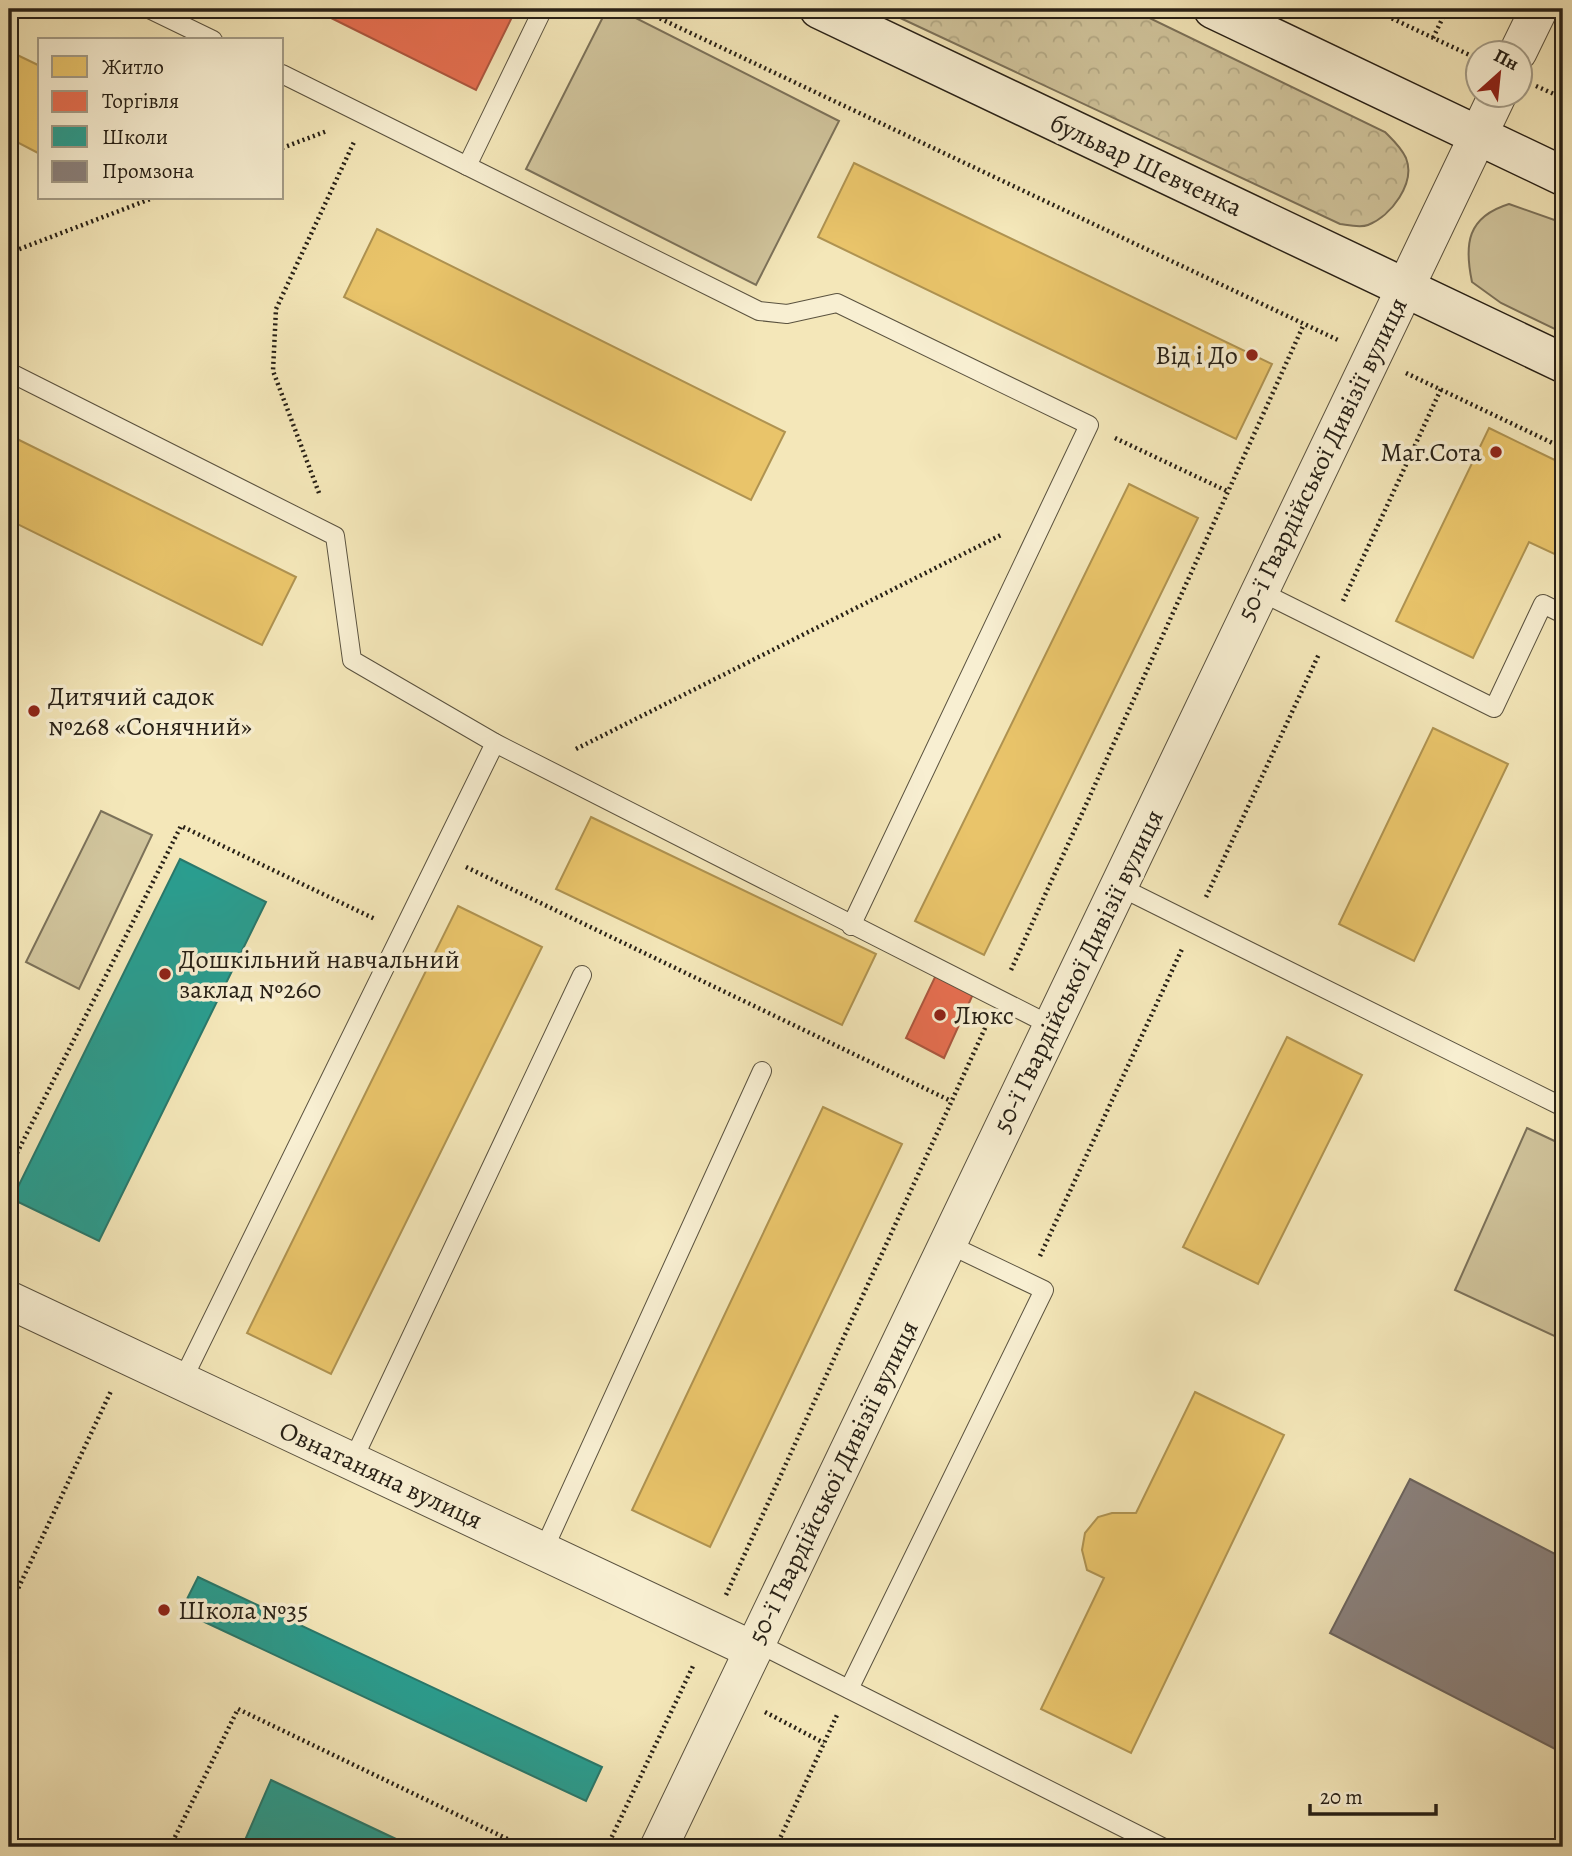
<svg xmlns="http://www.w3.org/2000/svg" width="1572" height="1856" font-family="Alegreya,serif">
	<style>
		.green { fill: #d1c59d; stroke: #7c725a; stroke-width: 2 }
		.forest { fill: url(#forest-crowns); stroke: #7c725a; stroke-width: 2 }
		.homes { fill: #e9c46a; stroke: #af9351; stroke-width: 2 }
		.shops { fill: #e76f51; stroke: #ad573f; stroke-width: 2 }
		.schools { fill: #2a9d8f; stroke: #29786b; stroke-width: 2 }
		.industry { fill: #8a817c; stroke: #6c645d; stroke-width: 2 }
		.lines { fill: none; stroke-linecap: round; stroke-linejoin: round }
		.lane-casing { stroke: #5a523f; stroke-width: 20 }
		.street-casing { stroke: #5a523f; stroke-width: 39 }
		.secondary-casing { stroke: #272016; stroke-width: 41 }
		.path { stroke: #272016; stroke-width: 4.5; stroke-dasharray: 2 3.5; stroke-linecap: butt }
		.lane { stroke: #f8efd2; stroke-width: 18 }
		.street { stroke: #f8efd2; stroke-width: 37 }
		.secondary { stroke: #f8efd2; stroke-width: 38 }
		.poi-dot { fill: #8f2418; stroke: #f8efd2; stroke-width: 2.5 }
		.labels { text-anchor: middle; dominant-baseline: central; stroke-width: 7; stroke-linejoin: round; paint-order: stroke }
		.street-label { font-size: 26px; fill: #272016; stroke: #f8efd2 }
		.poi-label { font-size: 26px; fill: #272016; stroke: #f8efd2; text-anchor: start }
	</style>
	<defs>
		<pattern id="forest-crowns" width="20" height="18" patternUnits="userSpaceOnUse" patternTransform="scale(1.75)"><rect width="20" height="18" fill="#d1c59d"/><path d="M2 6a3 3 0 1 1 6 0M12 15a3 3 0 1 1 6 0" fill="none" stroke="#b3a986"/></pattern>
	</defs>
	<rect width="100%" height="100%" fill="#f4e7b9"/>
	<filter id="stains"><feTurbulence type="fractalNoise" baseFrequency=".00286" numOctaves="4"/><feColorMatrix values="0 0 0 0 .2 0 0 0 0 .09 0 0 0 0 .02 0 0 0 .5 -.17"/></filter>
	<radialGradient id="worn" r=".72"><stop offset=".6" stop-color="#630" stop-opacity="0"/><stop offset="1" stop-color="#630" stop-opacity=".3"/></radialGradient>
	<g class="green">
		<path d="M 607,9 L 618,9 L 839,121 L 756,285 L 526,169 Z"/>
		<path d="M 1509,204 L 1563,223 L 1563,333 L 1501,303 L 1472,282 C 1464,244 1467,217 1509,204 Z"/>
		<path d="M 101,811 L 152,835 L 79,989 L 26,962 Z"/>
		<path d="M 1527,1128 L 1563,1145 L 1563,1340 L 1455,1290 Z"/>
	</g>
	<path class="forest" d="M 881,9 L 1131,9 L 1385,132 C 1393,140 1401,147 1406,158 C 1416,183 1391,216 1368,225 C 1360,228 1348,225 1340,224 Z"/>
	<g class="homes">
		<path d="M 9,51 L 40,66 L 40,154 L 9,138 Z"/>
		<path d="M 854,163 L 1272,364 L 1236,439 L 818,237 Z"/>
		<path d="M 377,229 L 785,432 L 751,500 L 344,297 Z"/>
		<path d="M 1489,428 L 1563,464 L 1563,558 L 1529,542 L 1473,658 L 1396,621 Z"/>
		<path d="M 9,435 L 296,577 L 262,645 L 9,520 Z"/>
		<path d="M 1129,484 L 1198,518 L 984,955 L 915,921 Z"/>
		<path d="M 1433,728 L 1508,764 L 1414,961 L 1339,924 Z"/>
		<path d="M 591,817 L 876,954 L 842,1025 L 556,889 Z"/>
		<path d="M 458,906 L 542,947 L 331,1374 L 247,1333 Z"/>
		<path d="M 1287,1037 L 1362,1075 L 1258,1284 L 1183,1247 Z"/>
		<path d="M 823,1107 L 902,1144 L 710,1547 L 632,1510 Z"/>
		<path d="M 1195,1392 L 1284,1435 L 1131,1753 L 1041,1709 L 1104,1578 L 1087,1570 L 1082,1550 L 1085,1533 L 1098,1517 L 1112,1513 L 1136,1513 Z"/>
	</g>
	<g class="shops">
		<path d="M 313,9 L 516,9 L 476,90 Z"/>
		<path d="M 1413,9 L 1435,9 L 1431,17 Z"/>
		<path d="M 936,975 L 974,992 L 944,1058 L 906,1038 Z"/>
	</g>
	<g class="schools">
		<path d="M 180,859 L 266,902 L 99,1241 L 12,1199 Z"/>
		<path d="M 198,1577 L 602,1767 L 586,1801 L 181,1611 Z"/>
		<path d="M 271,1780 L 413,1847 L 242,1847 Z"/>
	</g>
	<path class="industry" d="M 1410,1479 L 1563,1558 L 1563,1753 L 1330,1633 Z"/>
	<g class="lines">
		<defs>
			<g id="lane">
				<path d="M 149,9 L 213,40"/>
				<path d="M 282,74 L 759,311 L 787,314 L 837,303 L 1089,425 L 851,926"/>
				<path d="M 467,166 L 543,9"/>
				<path d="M 9,372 L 335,536 L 352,660 L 495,743 L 1052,1026"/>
				<path d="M 1259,591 L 1494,708 L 1543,604 L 1563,614"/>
				<path d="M 1118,886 L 1563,1107"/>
				<path d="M 182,1381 L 495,743"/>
				<path d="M 352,1462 L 582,975"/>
				<path d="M 543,1551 L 762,1071"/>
				<path d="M 757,1643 L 1162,1847"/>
				<path d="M 849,1689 L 1044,1290 L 948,1244"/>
			</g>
			<g id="street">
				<path d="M 1518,52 L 1539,9"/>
				<path d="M 9,1300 L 753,1650"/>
				<path d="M 659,1847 L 1498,94"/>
			</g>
			<g id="secondary">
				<path d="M 819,9 L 1563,363"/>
				<path d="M 1213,9 L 1563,176"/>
			</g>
		</defs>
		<use href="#lane" class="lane-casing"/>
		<use href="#street" class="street-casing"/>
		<use href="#secondary" class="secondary-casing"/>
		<g class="path">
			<path d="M 640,9 L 1338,340"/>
			<path d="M 1372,9 L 1478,59"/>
			<path d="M 1433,38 L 1447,9"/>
			<path d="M 1536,86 L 1563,98"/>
			<path d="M 282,148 L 327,131"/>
			<path d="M 9,253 L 153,198"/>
			<path d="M 1406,373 L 1563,448"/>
			<path d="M 1115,438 L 1229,492"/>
			<path d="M 319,493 L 273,371 L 276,309 L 354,142"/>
			<path d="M 1343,601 L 1441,389"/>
			<path d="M 576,749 L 1003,534"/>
			<path d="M 466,867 L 951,1101"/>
			<path d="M 1206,897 L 1319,654"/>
			<path d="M 1011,970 L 1304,324"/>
			<path d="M 9,1196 L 12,1163 L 181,826 L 375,919"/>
			<path d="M 1040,1256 L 1182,949"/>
			<path d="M 726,1595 L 986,1026"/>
			<path d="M 9,1608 L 111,1391"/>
			<path d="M 765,1712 L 824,1743"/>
			<path d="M 170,1847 L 238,1709 L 524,1847"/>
			<path d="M 607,1847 L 693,1666"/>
			<path d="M 776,1847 L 837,1715"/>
		</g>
		<use href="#lane" class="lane"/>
		<use href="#street" class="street"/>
		<use href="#secondary" class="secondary"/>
	</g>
	<g class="poi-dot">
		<circle cx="1252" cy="355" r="7"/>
		<circle cx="1496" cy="452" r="7"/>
		<circle cx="34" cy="711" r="7"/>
		<circle cx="165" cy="974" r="7"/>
		<circle cx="940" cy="1015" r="7"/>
		<circle cx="164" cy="1610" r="7"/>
	</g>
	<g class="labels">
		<g class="street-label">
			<text transform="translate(1146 165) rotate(25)">бульвар Шевченка</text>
			<text transform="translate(1322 459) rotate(-64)">50-ї Гвардійської Дивізії вулиця</text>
			<text transform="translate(1078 971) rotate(-64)">50-ї Гвардійської Дивізії вулиця</text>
			<text transform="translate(381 1475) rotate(25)">Овнатаняна вулиця</text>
			<text transform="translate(833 1482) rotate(-64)">50-ї Гвардійської Дивізії вулиця</text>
		</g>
		<g class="poi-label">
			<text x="1238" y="355" text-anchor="end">Від і До</text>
			<text x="1482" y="452" text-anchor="end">Маг.Сота</text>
			<text x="48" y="696">Дитячий садок<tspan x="48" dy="30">№268 «Сонячний»</tspan></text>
			<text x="179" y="959">Дошкільний навчальний<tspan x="179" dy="30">заклад №260</tspan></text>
			<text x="954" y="1015">Люкс</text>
			<text x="178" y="1610">Школа №35</text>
		</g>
	</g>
	<rect width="1572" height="1856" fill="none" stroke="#f4e7b9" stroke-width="35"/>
	<rect x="10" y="10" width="1551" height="1835" fill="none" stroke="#272016" stroke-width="3.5"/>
	<rect x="18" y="18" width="1537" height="1821" fill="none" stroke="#272016" stroke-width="2"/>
	<rect x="38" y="38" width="245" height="161" fill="#f8efd2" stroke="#a49c87" stroke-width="2"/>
	<rect x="52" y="56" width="35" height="21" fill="#e9c46a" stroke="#a49c87" stroke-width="2"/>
	<text x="102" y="74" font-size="21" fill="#272016">Житло</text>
	<rect x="52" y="91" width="35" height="21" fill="#e76f51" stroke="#a49c87" stroke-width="2"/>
	<text x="102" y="108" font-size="21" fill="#272016">Торгівля</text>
	<rect x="52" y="126" width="35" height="21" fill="#2a9d8f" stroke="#a49c87" stroke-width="2"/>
	<text x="102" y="144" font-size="21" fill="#272016">Школи</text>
	<rect x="52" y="161" width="35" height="21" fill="#8a817c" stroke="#a49c87" stroke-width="2"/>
	<text x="102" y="178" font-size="21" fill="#272016">Промзона</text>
	<g transform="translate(1499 74) rotate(27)"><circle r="33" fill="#f8efd2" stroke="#a49c87" stroke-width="2"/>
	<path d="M0-5L12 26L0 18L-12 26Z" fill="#8f2418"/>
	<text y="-10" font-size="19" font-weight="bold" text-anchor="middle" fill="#272016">Пн</text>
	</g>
	<path d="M1310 1804v10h126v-10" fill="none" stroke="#272016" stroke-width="3.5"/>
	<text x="1320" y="1804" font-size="21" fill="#272016" stroke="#f8efd2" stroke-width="5" paint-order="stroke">20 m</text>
	<rect width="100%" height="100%" filter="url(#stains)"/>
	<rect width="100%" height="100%" fill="url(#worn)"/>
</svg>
